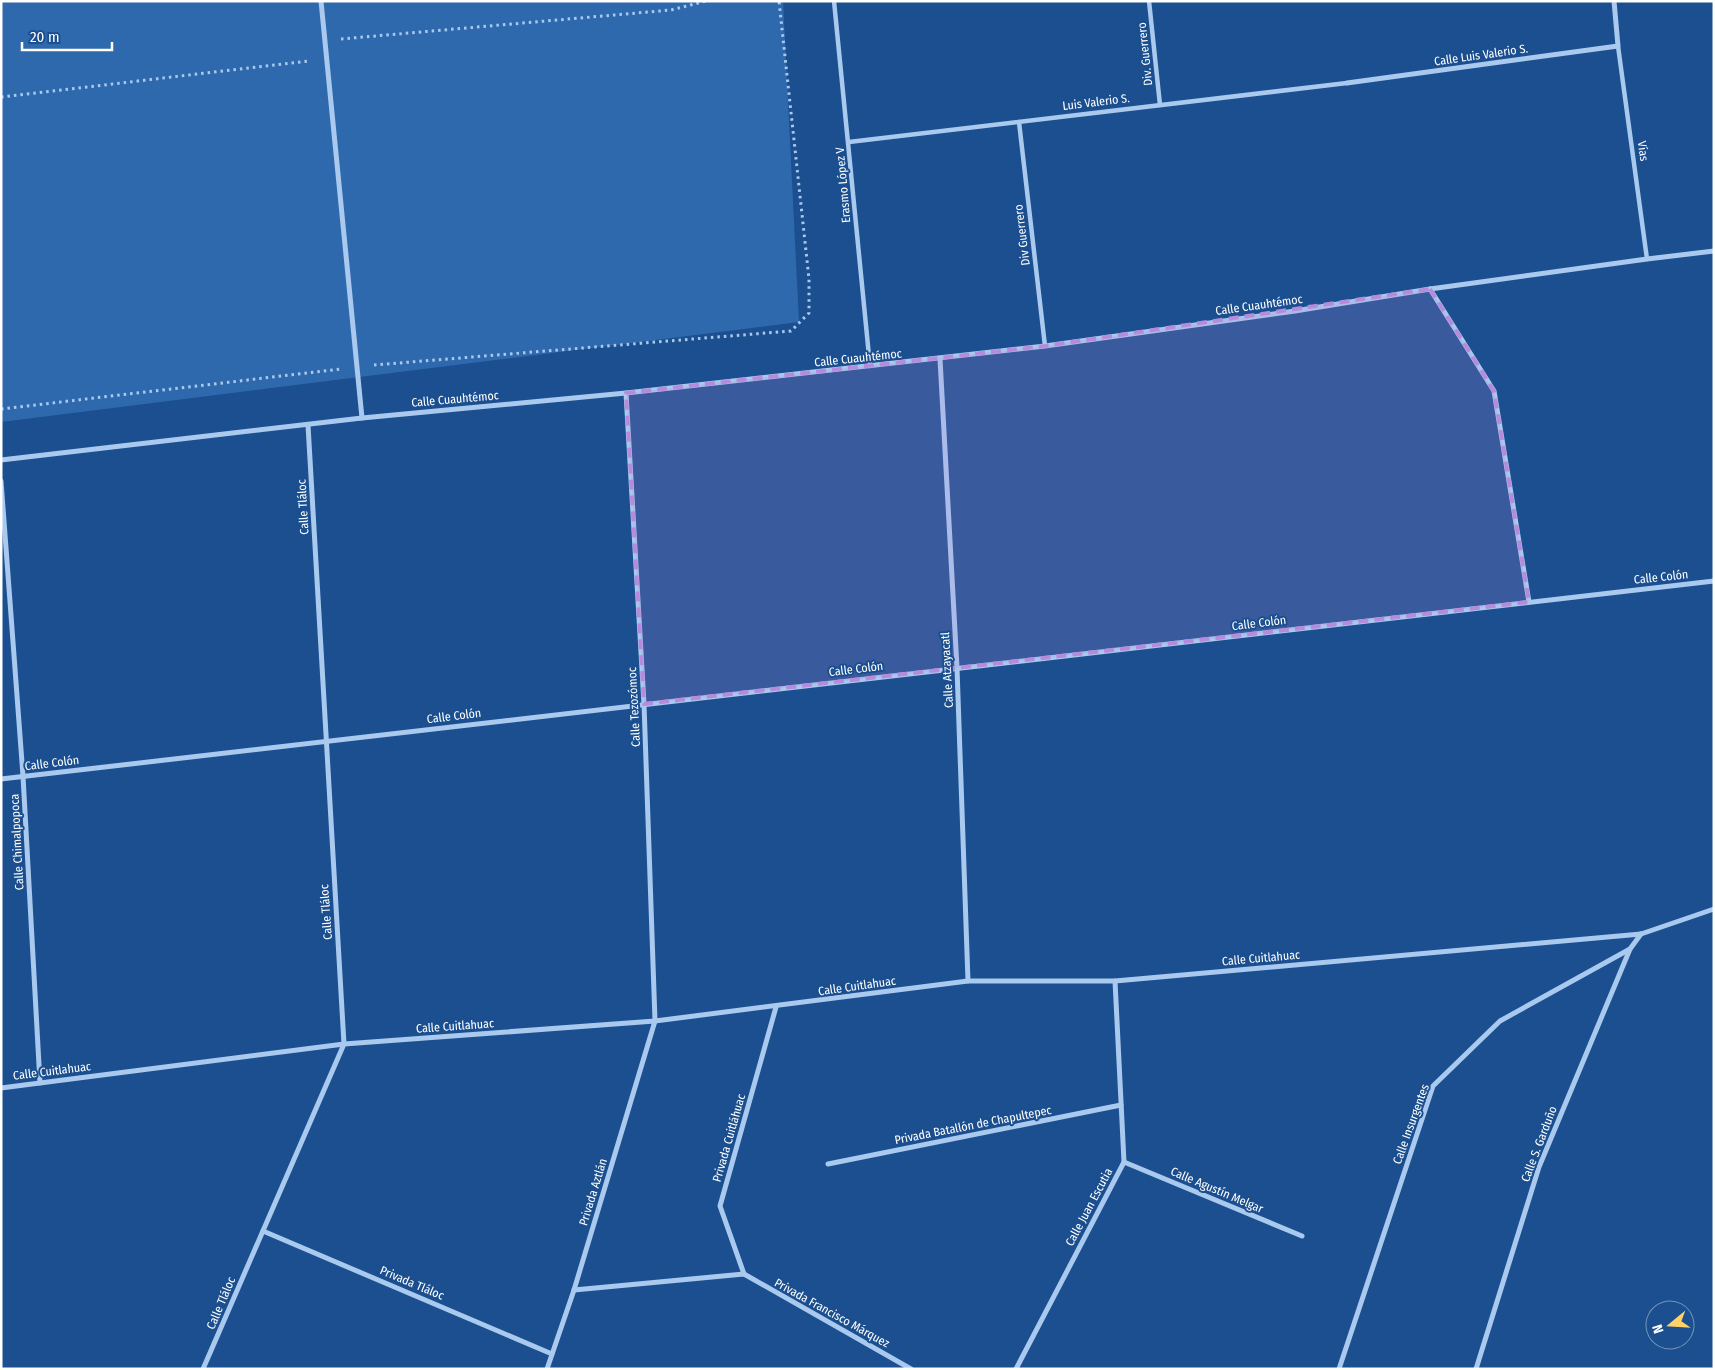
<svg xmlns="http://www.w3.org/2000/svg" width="1715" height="1370" font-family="'Fira Sans Condensed',sans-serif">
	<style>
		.green { fill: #2e69ad }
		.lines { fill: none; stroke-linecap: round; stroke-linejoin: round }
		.path { stroke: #a9c9ee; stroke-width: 3; stroke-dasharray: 2.5 4; stroke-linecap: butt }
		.pedestrian { stroke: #a9c9ee; stroke-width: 4.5 }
		.minor { stroke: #a9c9ee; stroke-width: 5 }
		.marked { fill: #b68bdc; fill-opacity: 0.2; stroke: #b68bdc; stroke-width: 4; stroke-dasharray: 10 6; stroke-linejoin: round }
		.labels { text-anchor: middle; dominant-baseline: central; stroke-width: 4; stroke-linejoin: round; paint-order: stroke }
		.street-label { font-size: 12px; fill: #fff; stroke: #1b4f8f }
	</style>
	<rect width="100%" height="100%" fill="#1b4f8f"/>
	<path class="green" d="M 1,1 L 783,1 L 799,322 L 1,422 Z"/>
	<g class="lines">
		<g class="path">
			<path d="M 341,39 L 671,10 L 706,1"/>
			<path d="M 1,97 L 309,61"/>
			<path d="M 374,365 L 791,331 L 809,313 L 809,279 L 779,1"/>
			<path d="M 1,409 L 341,369"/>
		</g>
		<g class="pedestrian">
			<path d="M 834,1 L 870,366"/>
			<path d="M 1149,1 L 1160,105"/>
			<path d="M 1618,46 L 1647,259"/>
			<path d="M 1019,122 L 1045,346"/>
			<path d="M 849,142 L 1347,83"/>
		</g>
		<g class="minor">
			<path d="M 321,1 L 362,418"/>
			<path d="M 1347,83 L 1618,46 L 1614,1"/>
			<path d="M 1430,289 L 1494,391 L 1529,602"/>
			<path d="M 940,359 L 957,668 L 968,981"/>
			<path d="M 1,460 L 362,418 L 626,393 L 1045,346 L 1295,311 L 1430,289 L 1647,259 L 1714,251"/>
			<path d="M 1,481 L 23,776 L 40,1083"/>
			<path d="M 1,779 L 1714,581"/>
			<path d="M 1,1088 L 344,1044 L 655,1021 L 968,981 L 1115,981 L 1641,934 L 1714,909"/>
			<path d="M 1124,1162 L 1302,1236"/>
			<path d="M 828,1164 L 1121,1105"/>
			<path d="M 263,1231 L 552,1354"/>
			<path d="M 744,1274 L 720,1206 L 776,1007"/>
			<path d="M 744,1274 L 911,1369"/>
			<path d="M 574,1290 L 744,1274"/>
			<path d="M 203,1369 L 344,1044 L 308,425"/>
			<path d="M 547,1369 L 574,1290 L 655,1021 L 644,704 L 626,393"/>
			<path d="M 1016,1369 L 1124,1162 L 1115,981"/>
			<path d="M 1339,1369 L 1433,1086 L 1500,1021 L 1630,949"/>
			<path d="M 1476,1369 L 1539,1167 L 1630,949 L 1641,934"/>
		</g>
	</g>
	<path class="marked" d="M 1430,289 L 1494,391 L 1529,602 L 644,704 L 626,393 L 1045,346 Z"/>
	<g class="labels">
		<g class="street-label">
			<text transform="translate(1145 54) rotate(-96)">Div. Guerrero</text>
			<text transform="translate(1481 55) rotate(-8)">Calle Luis Valerio S.</text>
			<text transform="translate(1096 102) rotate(-7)">Luis Valerio S.</text>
			<text transform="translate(1643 151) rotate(82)">Vías</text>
			<text transform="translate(843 185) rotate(-95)">Erasmo López V</text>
			<text transform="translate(1022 235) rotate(-97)">Div Guerrero</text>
			<text transform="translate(1259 305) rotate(-8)">Calle Cuauhtémoc</text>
			<text transform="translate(858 358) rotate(-6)">Calle Cuauhtémoc</text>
			<text transform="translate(455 399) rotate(-5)">Calle Cuauhtémoc</text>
			<text transform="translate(303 507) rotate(-93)">Calle Tláloc</text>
			<text transform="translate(1661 577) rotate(-6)">Calle Colón</text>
			<text transform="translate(1259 623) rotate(-7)">Calle Colón</text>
			<text transform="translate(856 669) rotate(-7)">Calle Colón</text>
			<text transform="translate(947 670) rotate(-93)">Calle Atzayacatl</text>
			<text transform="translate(634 707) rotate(-93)">Calle Tezozómoc</text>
			<text transform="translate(454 716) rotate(-7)">Calle Colón</text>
			<text transform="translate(52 763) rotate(-7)">Calle Colón</text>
			<text transform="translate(17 842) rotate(-93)">Calle Chimalpopoca</text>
			<text transform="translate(326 912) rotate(-94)">Calle Tláloc</text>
			<text transform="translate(1261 958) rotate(-5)">Calle Cuitlahuac</text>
			<text transform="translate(857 986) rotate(-8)">Calle Cuitlahuac</text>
			<text transform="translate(455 1026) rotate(-4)">Calle Cuitlahuac</text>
			<text transform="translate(52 1071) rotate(-7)">Calle Cuitlahuac</text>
			<text transform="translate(1411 1124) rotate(-70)">Calle Insurgentes</text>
			<text transform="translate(973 1125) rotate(-11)">Privada Batallón de Chapultepec</text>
			<text transform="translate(729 1138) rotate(-74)">Privada Cuitláhuac</text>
			<text transform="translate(1539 1144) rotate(-69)">Calle S. Garduño</text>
			<text transform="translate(1217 1190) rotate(23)">Calle Agustín Melgar</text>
			<text transform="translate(593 1192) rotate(-73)">Privada Aztlán</text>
			<text transform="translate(1089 1207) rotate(-62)">Calle Juan Escutia</text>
			<text transform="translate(412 1283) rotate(23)">Privada Tláloc</text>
			<text transform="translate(221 1303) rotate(-67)">Calle Tláloc</text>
			<text transform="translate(832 1313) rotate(29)">Privada Francisco Márquez</text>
		</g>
	</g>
	<rect width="1715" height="1370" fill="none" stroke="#ffffff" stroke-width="5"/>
	<g transform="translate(1670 1325) rotate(252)"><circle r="24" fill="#1b4f8f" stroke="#7695bc"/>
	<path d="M0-4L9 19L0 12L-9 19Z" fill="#ffd166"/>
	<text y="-8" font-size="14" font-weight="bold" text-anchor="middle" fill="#ffffff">N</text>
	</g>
	<path d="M22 42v8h90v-8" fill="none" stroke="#ffffff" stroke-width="2.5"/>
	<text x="30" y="42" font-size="15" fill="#ffffff" stroke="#1b4f8f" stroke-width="4" paint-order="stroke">20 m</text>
</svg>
